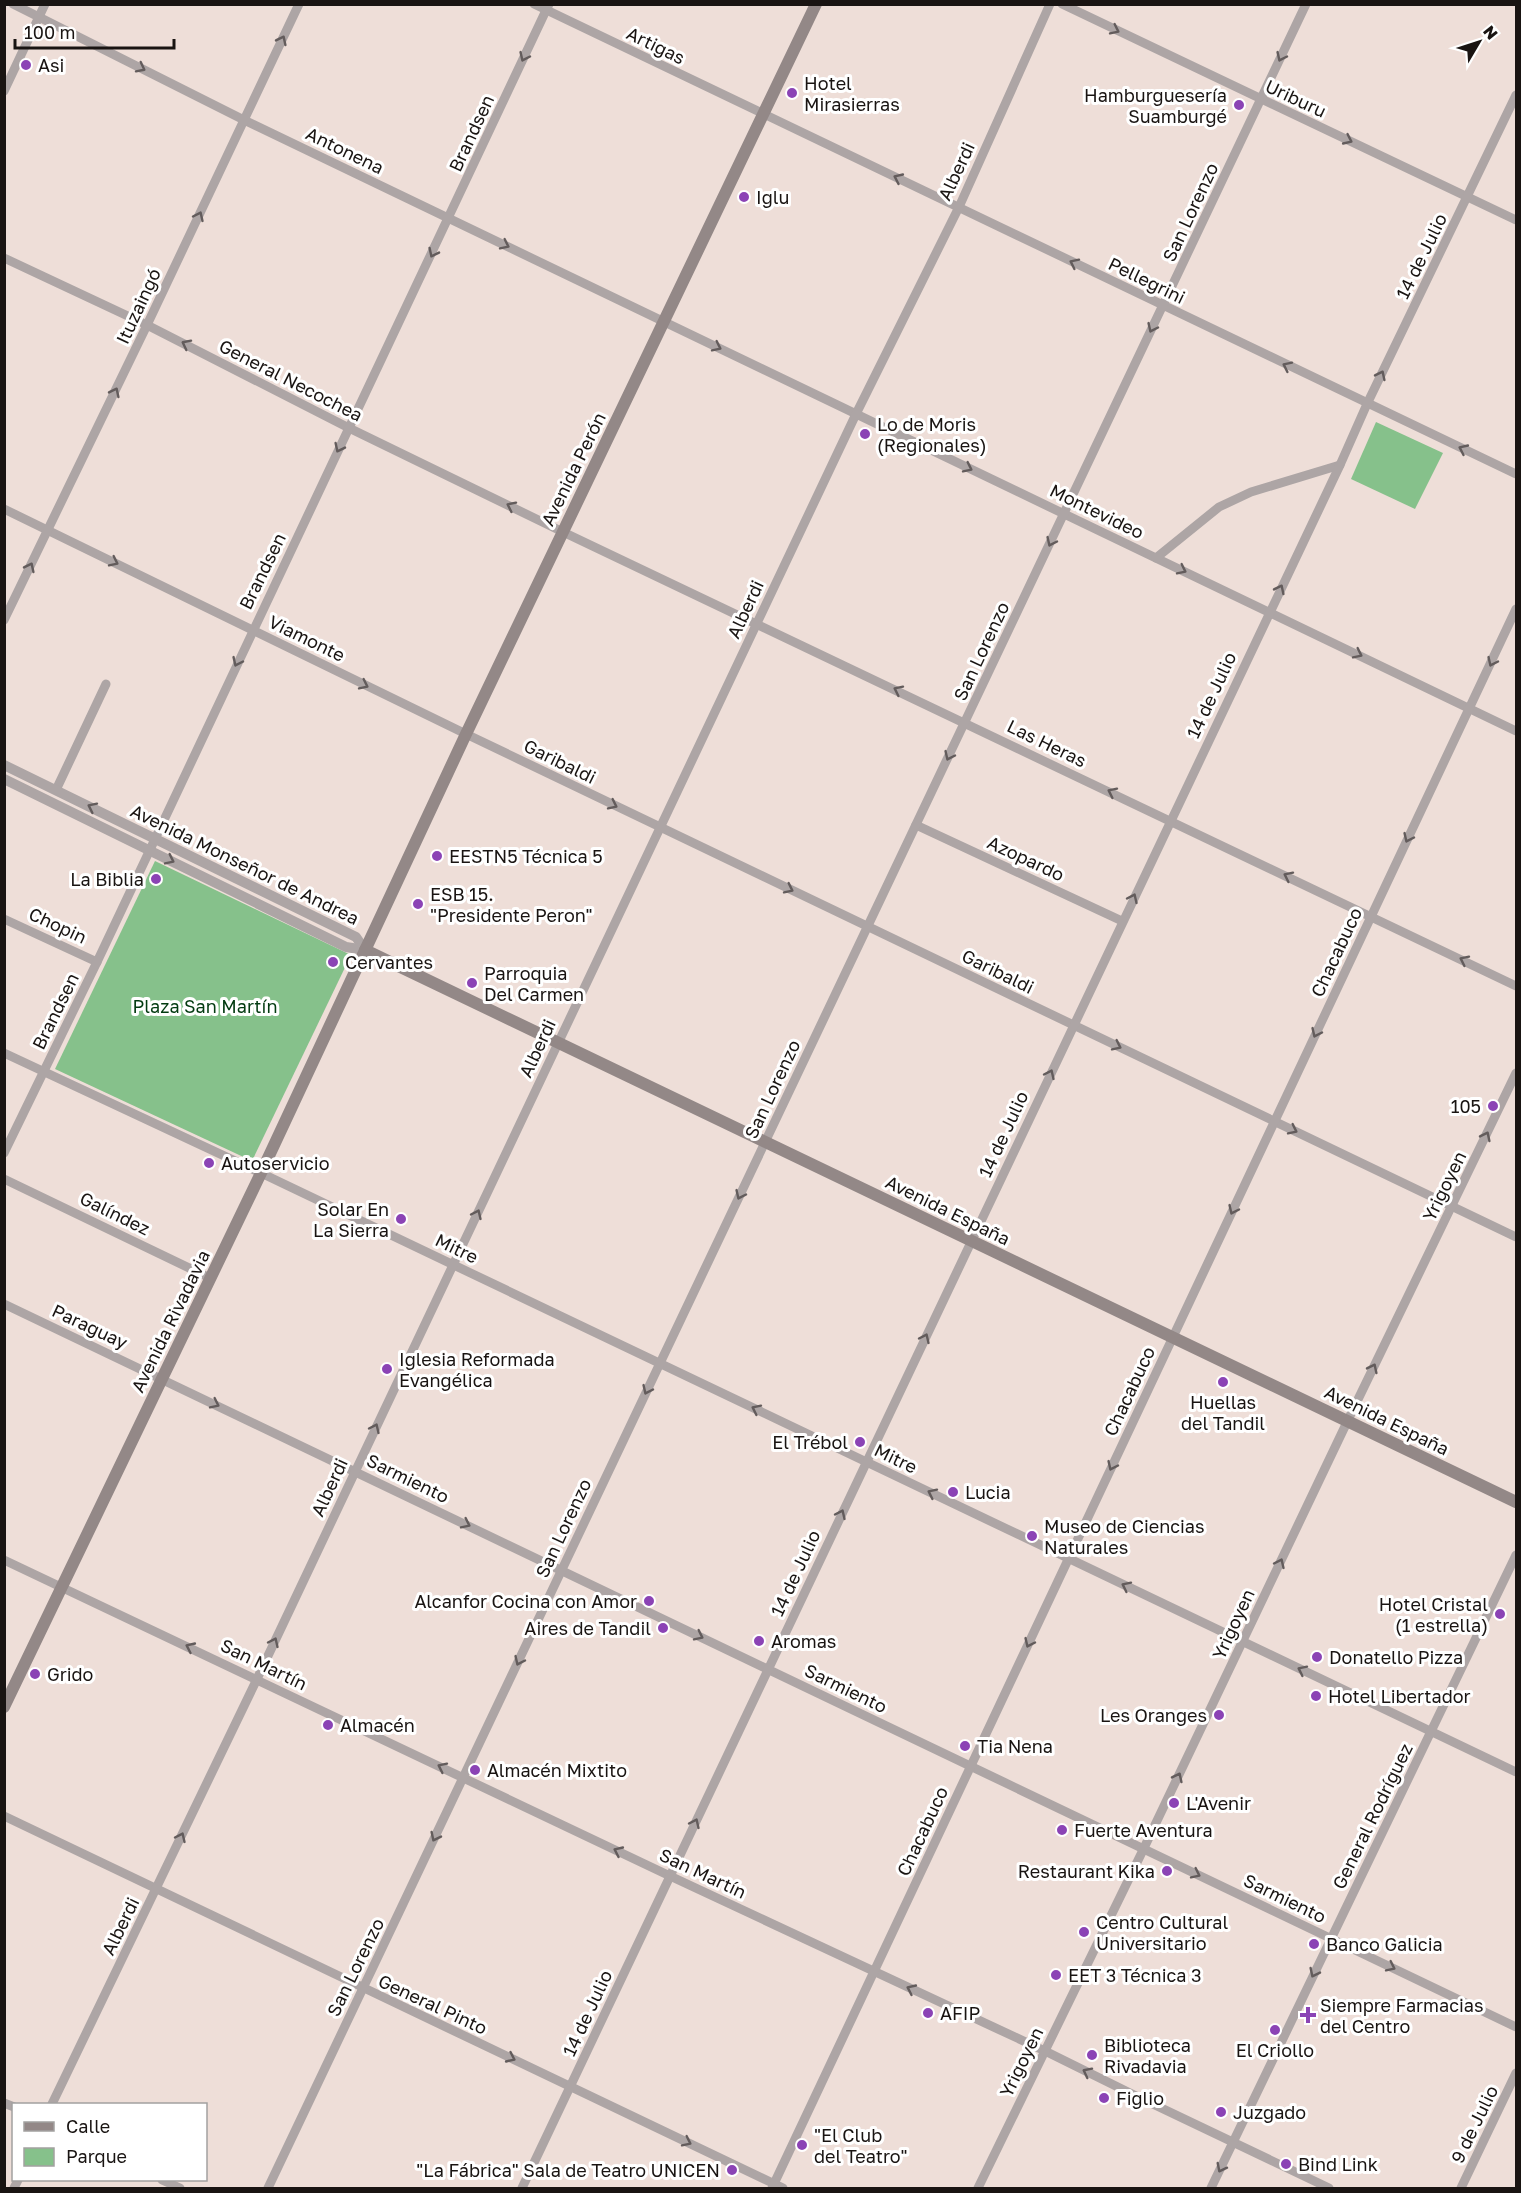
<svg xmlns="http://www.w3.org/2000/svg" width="1521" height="2193" font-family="'Golos Text',sans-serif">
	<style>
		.green { fill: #86c18b }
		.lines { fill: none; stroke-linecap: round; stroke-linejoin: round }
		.minor { stroke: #ada5a5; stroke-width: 9 }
		.tertiary { stroke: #ada5a5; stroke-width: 10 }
		.secondary { stroke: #938887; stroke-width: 12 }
		.oneway { stroke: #635c5c }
		.poi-dot { fill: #8b43b5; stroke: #fff; stroke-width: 2 }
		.labels { text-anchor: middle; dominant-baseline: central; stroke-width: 6; stroke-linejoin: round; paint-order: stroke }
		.street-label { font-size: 18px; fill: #191412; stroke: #fff }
		.poi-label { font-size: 18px; fill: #191412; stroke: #fff; text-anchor: start }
		.park-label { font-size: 18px; fill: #033b11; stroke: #fff }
	</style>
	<rect width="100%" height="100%" fill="#eeded8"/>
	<g class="green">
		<path d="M 1376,422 L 1443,453 L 1415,509 L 1351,479 Z"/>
		<path d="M 155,861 L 351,955 L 252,1161 L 55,1069 Z"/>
	</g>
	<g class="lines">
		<g class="minor">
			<path d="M 13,4 L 244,120 L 1516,731"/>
			<path d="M 534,4 L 1516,474"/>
			<path d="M 1062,4 L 1516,220"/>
			<path d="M 4,91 L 45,4"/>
			<path d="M 4,258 L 147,325 L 349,428 L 563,532 L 1516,986"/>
			<path d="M 4,509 L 466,734 L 1516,1237"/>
			<path d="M 1156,558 L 1219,507 L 1251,492 L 1340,465"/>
			<path d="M 4,620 L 147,325 L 299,4"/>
			<path d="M 56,790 L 106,684"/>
			<path d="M 916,825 L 1122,921"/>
			<path d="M 4,919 L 97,962"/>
			<path d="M 4,1053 L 261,1173 L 1516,1772"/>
			<path d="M 4,1153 L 97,962 L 549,4"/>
			<path d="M 4,1179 L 210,1278"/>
			<path d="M 4,1304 L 1516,2027"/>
			<path d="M 4,1560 L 670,1876 L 1045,2051 L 1134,2095 L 1329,2188"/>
			<path d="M 4,1816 L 783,2188"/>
			<path d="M 4,2103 L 14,2107"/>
			<path d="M 52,2104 L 257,1679 L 856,414 L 959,207 L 1050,4"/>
			<path d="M 162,2180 L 180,2188"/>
			<path d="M 14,2188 L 18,2180"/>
			<path d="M 268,2188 L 1306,4"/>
			<path d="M 522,2188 L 1340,465 L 1367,404 L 1516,95"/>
			<path d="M 772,2188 L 1516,609"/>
			<path d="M 978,2188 L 1144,1848 L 1348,1420 L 1516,1073"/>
			<path d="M 1211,2188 L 1516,1555"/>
			<path d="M 1461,2188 L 1516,2073"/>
		</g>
		<g class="tertiary">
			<path d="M 4,765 L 356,937 L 365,950"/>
			<path d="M 4,779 L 346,947 L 365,950"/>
		</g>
		<g class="secondary">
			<path d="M 365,950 L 1516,1502"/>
			<path d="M 4,1707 L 261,1173 L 466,734 L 816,4"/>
		</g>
	</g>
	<defs><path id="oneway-chevron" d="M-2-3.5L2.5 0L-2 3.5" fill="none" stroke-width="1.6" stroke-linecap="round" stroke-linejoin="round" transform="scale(1.5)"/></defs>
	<g class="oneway">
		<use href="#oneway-chevron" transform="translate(1115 30) rotate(26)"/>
		<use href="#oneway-chevron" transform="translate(282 40) rotate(-64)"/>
		<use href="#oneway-chevron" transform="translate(524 57) rotate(115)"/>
		<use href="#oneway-chevron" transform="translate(1281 57) rotate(115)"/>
		<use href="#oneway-chevron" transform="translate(141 68) rotate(27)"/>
		<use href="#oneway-chevron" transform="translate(1348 140) rotate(25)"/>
		<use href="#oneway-chevron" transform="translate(898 178) rotate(-155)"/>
		<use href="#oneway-chevron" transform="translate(199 216) rotate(-65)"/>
		<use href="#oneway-chevron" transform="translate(505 245) rotate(26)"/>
		<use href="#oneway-chevron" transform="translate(433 253) rotate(116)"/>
		<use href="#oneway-chevron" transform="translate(1074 263) rotate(-154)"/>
		<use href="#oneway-chevron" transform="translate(1152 328) rotate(115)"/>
		<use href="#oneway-chevron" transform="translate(186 344) rotate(-153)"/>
		<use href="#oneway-chevron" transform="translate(717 347) rotate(26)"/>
		<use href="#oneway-chevron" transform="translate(1287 366) rotate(-154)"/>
		<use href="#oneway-chevron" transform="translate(1381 375) rotate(-64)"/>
		<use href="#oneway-chevron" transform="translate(115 392) rotate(-64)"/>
		<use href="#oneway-chevron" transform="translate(339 448) rotate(116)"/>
		<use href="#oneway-chevron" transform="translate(1463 449) rotate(-155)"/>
		<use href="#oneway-chevron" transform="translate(968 468) rotate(26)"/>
		<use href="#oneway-chevron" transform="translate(511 506) rotate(-154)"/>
		<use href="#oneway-chevron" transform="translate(1051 542) rotate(115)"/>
		<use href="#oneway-chevron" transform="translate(114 562) rotate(26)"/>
		<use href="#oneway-chevron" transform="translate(30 567) rotate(-64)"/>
		<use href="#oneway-chevron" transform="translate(1182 570) rotate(26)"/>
		<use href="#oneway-chevron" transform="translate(1280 589) rotate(-64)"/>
		<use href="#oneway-chevron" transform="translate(1358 654) rotate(26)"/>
		<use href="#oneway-chevron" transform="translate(237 662) rotate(115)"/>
		<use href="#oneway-chevron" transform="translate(1492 662) rotate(115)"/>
		<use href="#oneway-chevron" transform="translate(364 685) rotate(26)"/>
		<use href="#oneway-chevron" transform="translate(898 690) rotate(-154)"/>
		<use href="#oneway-chevron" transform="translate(949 756) rotate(115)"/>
		<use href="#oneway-chevron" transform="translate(1112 792) rotate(-154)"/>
		<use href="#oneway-chevron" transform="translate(613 805) rotate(26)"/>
		<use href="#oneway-chevron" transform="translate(92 807) rotate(-154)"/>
		<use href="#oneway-chevron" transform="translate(1408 838) rotate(115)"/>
		<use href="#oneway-chevron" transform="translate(170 860) rotate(26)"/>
		<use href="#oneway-chevron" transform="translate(1288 876) rotate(-154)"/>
		<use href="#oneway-chevron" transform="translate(789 889) rotate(26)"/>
		<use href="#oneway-chevron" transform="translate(1133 898) rotate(-65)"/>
		<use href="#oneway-chevron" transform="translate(1464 960) rotate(-154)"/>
		<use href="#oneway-chevron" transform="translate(1316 1033) rotate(115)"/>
		<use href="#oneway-chevron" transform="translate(1117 1046) rotate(26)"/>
		<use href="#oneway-chevron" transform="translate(1050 1074) rotate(-65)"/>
		<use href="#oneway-chevron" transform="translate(1293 1130) rotate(26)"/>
		<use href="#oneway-chevron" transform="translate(1486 1136) rotate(-64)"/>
		<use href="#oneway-chevron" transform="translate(740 1195) rotate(115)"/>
		<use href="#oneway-chevron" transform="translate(1233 1210) rotate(115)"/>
		<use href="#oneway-chevron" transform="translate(477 1214) rotate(-65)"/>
		<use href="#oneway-chevron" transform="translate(925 1338) rotate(-65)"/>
		<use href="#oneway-chevron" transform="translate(1373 1368) rotate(-64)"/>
		<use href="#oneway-chevron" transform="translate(647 1390) rotate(115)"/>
		<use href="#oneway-chevron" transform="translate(215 1404) rotate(26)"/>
		<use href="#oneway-chevron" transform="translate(756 1409) rotate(-154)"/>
		<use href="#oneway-chevron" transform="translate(375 1428) rotate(-65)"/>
		<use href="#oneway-chevron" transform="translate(1112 1466) rotate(115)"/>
		<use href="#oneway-chevron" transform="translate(932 1493) rotate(-154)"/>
		<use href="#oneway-chevron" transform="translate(841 1514) rotate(-65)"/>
		<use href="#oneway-chevron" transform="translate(466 1524) rotate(26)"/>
		<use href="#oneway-chevron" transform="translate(1280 1563) rotate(-65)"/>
		<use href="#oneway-chevron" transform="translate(1126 1586) rotate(-154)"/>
		<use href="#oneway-chevron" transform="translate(699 1636) rotate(26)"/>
		<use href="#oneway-chevron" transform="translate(274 1642) rotate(-65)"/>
		<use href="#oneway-chevron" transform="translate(1029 1643) rotate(115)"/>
		<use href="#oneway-chevron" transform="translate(190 1647) rotate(-155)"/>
		<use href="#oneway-chevron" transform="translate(519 1661) rotate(115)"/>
		<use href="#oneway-chevron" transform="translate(1302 1670) rotate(-154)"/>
		<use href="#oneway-chevron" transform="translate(442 1767) rotate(-154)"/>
		<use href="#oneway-chevron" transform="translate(1178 1777) rotate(-64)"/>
		<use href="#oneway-chevron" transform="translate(695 1823) rotate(-65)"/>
		<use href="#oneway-chevron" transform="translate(181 1837) rotate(-65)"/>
		<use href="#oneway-chevron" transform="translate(435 1837) rotate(116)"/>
		<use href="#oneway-chevron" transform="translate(618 1851) rotate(-155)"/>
		<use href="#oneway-chevron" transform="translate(1196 1874) rotate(26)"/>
		<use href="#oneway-chevron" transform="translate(1391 1967) rotate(26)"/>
		<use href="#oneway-chevron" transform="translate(1314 1973) rotate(116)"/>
		<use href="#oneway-chevron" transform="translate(911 1989) rotate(-155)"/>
		<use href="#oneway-chevron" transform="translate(511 2058) rotate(25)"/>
		<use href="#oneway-chevron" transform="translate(1087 2072) rotate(-153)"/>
		<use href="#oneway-chevron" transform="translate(687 2142) rotate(26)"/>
		<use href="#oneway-chevron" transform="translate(1221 2168) rotate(117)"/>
	</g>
	<g class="poi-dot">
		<circle cx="26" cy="65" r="6"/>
		<circle cx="792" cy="93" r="6"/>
		<circle cx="1239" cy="105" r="6"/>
		<circle cx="744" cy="197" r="6"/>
		<circle cx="865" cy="434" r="6"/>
		<circle cx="437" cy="856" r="6"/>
		<circle cx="156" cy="879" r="6"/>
		<circle cx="418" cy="904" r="6"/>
		<circle cx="333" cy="962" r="6"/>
		<circle cx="472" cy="983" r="6"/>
		<circle cx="1493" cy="1106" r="6"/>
		<circle cx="209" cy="1163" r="6"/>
		<circle cx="401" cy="1219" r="6"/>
		<circle cx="387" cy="1369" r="6"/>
		<circle cx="1223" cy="1382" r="6"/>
		<circle cx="860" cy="1442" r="6"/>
		<circle cx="953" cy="1492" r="6"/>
		<circle cx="1032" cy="1536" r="6"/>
		<circle cx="649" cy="1601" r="6"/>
		<circle cx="1500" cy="1614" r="6"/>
		<circle cx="663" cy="1628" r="6"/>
		<circle cx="759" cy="1641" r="6"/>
		<circle cx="1317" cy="1657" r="6"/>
		<circle cx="35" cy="1674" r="6"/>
		<circle cx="1316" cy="1696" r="6"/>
		<circle cx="1219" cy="1715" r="6"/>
		<circle cx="328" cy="1725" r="6"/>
		<circle cx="965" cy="1746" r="6"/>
		<circle cx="475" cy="1770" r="6"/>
		<circle cx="1174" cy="1803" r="6"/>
		<circle cx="1062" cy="1830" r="6"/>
		<circle cx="1167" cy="1871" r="6"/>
		<circle cx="1084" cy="1932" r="6"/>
		<circle cx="1314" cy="1944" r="6"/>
		<circle cx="1056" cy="1975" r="6"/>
		<circle cx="928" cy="2013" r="6"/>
		<path d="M1305 2006h6v6h6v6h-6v6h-6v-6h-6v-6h6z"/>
		<circle cx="1275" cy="2030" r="6"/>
		<circle cx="1092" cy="2055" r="6"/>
		<circle cx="1104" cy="2098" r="6"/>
		<circle cx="1221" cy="2112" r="6"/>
		<circle cx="802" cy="2145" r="6"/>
		<circle cx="1286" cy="2164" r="6"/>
		<circle cx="732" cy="2170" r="6"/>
	</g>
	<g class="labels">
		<g class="street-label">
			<text transform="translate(656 45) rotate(26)">Artigas</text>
			<text transform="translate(1296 98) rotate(25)">Uriburu</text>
			<text transform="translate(471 133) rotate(-65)">Brandsen</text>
			<text transform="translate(345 150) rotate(26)">Antonena</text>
			<text transform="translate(956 171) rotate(-65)">Alberdi</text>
			<text transform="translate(1190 212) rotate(-65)">San Lorenzo</text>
			<text transform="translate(1421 256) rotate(-64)">14 de Julio</text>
			<text transform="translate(1147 280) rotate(26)">Pellegrini</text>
			<text transform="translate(138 306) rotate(-65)">Ituzaingó</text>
			<text transform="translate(291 380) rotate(27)">General Necochea</text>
			<text transform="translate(573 469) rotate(-64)">Avenida Perón</text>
			<text transform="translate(1097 511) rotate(26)">Montevideo</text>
			<text transform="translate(262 571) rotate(-64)">Brandsen</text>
			<text transform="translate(745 609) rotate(-65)">Alberdi</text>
			<text transform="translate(307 638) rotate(26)">Viamonte</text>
			<text transform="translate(981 651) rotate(-65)">San Lorenzo</text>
			<text transform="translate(1211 695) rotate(-65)">14 de Julio</text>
			<text transform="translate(1047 743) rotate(26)">Las Heras</text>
			<text transform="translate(560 761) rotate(26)">Garibaldi</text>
			<text transform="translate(1026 858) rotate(25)">Azopardo</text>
			<text transform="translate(245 864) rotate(26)">Avenida Monseñor de Andrea</text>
			<text transform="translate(58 925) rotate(25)">Chopin</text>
			<text transform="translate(1336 952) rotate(-65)">Chacabuco</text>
			<text transform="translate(998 971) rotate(26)">Garibaldi</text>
			<text transform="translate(55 1011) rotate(-64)">Brandsen</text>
			<text transform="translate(537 1048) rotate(-65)">Alberdi</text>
			<text transform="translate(772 1089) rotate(-65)">San Lorenzo</text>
			<text transform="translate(1003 1134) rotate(-65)">14 de Julio</text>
			<text transform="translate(1444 1186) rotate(-64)">Yrigoyen</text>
			<text transform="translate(948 1210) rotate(26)">Avenida España</text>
			<text transform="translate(115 1213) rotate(26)">Galíndez</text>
			<text transform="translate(457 1248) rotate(26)">Mitre</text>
			<text transform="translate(170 1321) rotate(-64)">Avenida Rivadavia</text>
			<text transform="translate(90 1326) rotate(25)">Paraguay</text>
			<text transform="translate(1129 1391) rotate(-65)">Chacabuco</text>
			<text transform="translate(1387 1420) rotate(26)">Avenida España</text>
			<text transform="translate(896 1458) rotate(26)">Mitre</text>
			<text transform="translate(408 1478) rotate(26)">Sarmiento</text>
			<text transform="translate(329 1487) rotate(-65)">Alberdi</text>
			<text transform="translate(563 1528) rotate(-65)">San Lorenzo</text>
			<text transform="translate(795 1573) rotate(-65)">14 de Julio</text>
			<text transform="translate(1233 1624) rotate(-65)">Yrigoyen</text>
			<text transform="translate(264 1664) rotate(26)">San Martín</text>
			<text transform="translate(846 1688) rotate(26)">Sarmiento</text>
			<text transform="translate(1372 1816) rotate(-64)">General Rodríguez</text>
			<text transform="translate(922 1831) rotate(-65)">Chacabuco</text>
			<text transform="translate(703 1873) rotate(25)">San Martín</text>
			<text transform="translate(1285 1898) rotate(26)">Sarmiento</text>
			<text transform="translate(120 1926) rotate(-64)">Alberdi</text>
			<text transform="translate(355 1967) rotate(-64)">San Lorenzo</text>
			<text transform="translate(433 2004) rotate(25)">General Pinto</text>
			<text transform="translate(587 2013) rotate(-65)">14 de Julio</text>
			<text transform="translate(1021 2062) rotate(-64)">Yrigoyen</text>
			<text transform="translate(1474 2124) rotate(-64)">9 de Julio</text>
		</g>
		<g class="poi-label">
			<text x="38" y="65">Asi</text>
			<text x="804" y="83">Hotel<tspan x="804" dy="21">Mirasierras</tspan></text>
			<text x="1227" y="95" text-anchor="end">Hamburguesería<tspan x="1227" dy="21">Suamburgé</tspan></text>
			<text x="756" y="197">Iglu</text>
			<text x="877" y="424">Lo de Moris<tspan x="877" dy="21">(Regionales)</tspan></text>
			<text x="449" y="856">EESTN5 Técnica 5</text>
			<text x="144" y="879" text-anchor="end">La Biblia</text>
			<text x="430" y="894">ESB 15.<tspan x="430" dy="21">"Presidente Peron"</tspan></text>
			<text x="345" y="962">Cervantes</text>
			<text x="484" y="973">Parroquia<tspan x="484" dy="21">Del Carmen</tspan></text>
			<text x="1481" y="1106" text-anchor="end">105</text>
			<text x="221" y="1163">Autoservicio</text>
			<text x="389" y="1209" text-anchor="end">Solar En<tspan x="389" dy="21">La Sierra</tspan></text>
			<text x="399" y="1359">Iglesia Reformada<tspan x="399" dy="21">Evangélica</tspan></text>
			<text x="1223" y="1402" text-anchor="middle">Huellas<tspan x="1223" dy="21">del Tandil</tspan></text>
			<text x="848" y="1442" text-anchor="end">El Trébol</text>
			<text x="965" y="1492">Lucia</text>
			<text x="1044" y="1526">Museo de Ciencias<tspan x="1044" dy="21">Naturales</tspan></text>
			<text x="637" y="1601" text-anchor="end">Alcanfor Cocina con Amor</text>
			<text x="1488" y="1604" text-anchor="end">Hotel Cristal<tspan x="1488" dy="21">(1 estrella)</tspan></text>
			<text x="651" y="1628" text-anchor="end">Aires de Tandil</text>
			<text x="771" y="1641">Aromas</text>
			<text x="1329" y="1657">Donatello Pizza</text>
			<text x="47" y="1674">Grido</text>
			<text x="1328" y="1696">Hotel Libertador</text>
			<text x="1207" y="1715" text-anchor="end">Les Oranges</text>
			<text x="340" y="1725">Almacén</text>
			<text x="977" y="1746">Tia Nena</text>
			<text x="487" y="1770">Almacén Mixtito</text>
			<text x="1186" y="1803">L'Avenir</text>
			<text x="1074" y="1830">Fuerte Aventura</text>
			<text x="1155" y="1871" text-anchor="end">Restaurant Kika</text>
			<text x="1096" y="1922">Centro Cultural<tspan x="1096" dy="21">Universitario</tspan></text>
			<text x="1326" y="1944">Banco Galicia</text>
			<text x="1068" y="1975">EET 3 Técnica 3</text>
			<text x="1320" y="2005">Siempre Farmacias<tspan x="1320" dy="21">del Centro</tspan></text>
			<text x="940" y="2013">AFIP</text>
			<text x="1104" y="2045">Biblioteca<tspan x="1104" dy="21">Rivadavia</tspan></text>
			<text x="1275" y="2050" text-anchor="middle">El Criollo</text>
			<text x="1116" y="2098">Figlio</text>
			<text x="1233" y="2112">Juzgado</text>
			<text x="814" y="2135">"El Club<tspan x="814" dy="21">del Teatro"</tspan></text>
			<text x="1298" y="2164">Bind Link</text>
			<text x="720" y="2170" text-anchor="end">"La Fábrica" Sala de Teatro UNICEN</text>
		</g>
		<g class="park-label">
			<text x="205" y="1006">Plaza San Martín</text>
		</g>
	</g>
	<rect width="1521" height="2193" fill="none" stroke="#191412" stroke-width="12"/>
	<rect x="12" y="2103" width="195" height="78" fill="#ffffff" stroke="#a3a1a0" stroke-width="1.5"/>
	<rect x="24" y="2122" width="30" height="9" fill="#938887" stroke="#a3a1a0" stroke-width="1.5"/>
	<text x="66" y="2133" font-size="18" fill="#191412">Calle</text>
	<rect x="24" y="2148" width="30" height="18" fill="#86c18b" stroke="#a3a1a0" stroke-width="1.5"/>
	<text x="66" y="2163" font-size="18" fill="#191412">Parque</text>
	<g transform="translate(1479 42) rotate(51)" stroke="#ffffff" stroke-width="4.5" paint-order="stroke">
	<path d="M0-4.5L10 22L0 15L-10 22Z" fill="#191412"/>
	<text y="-9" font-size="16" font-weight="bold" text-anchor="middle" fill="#191412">N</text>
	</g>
	<path d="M15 39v9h159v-9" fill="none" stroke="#191412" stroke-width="3"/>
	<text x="24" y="39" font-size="18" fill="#191412" stroke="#ffffff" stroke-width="4.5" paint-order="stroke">100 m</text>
</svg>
